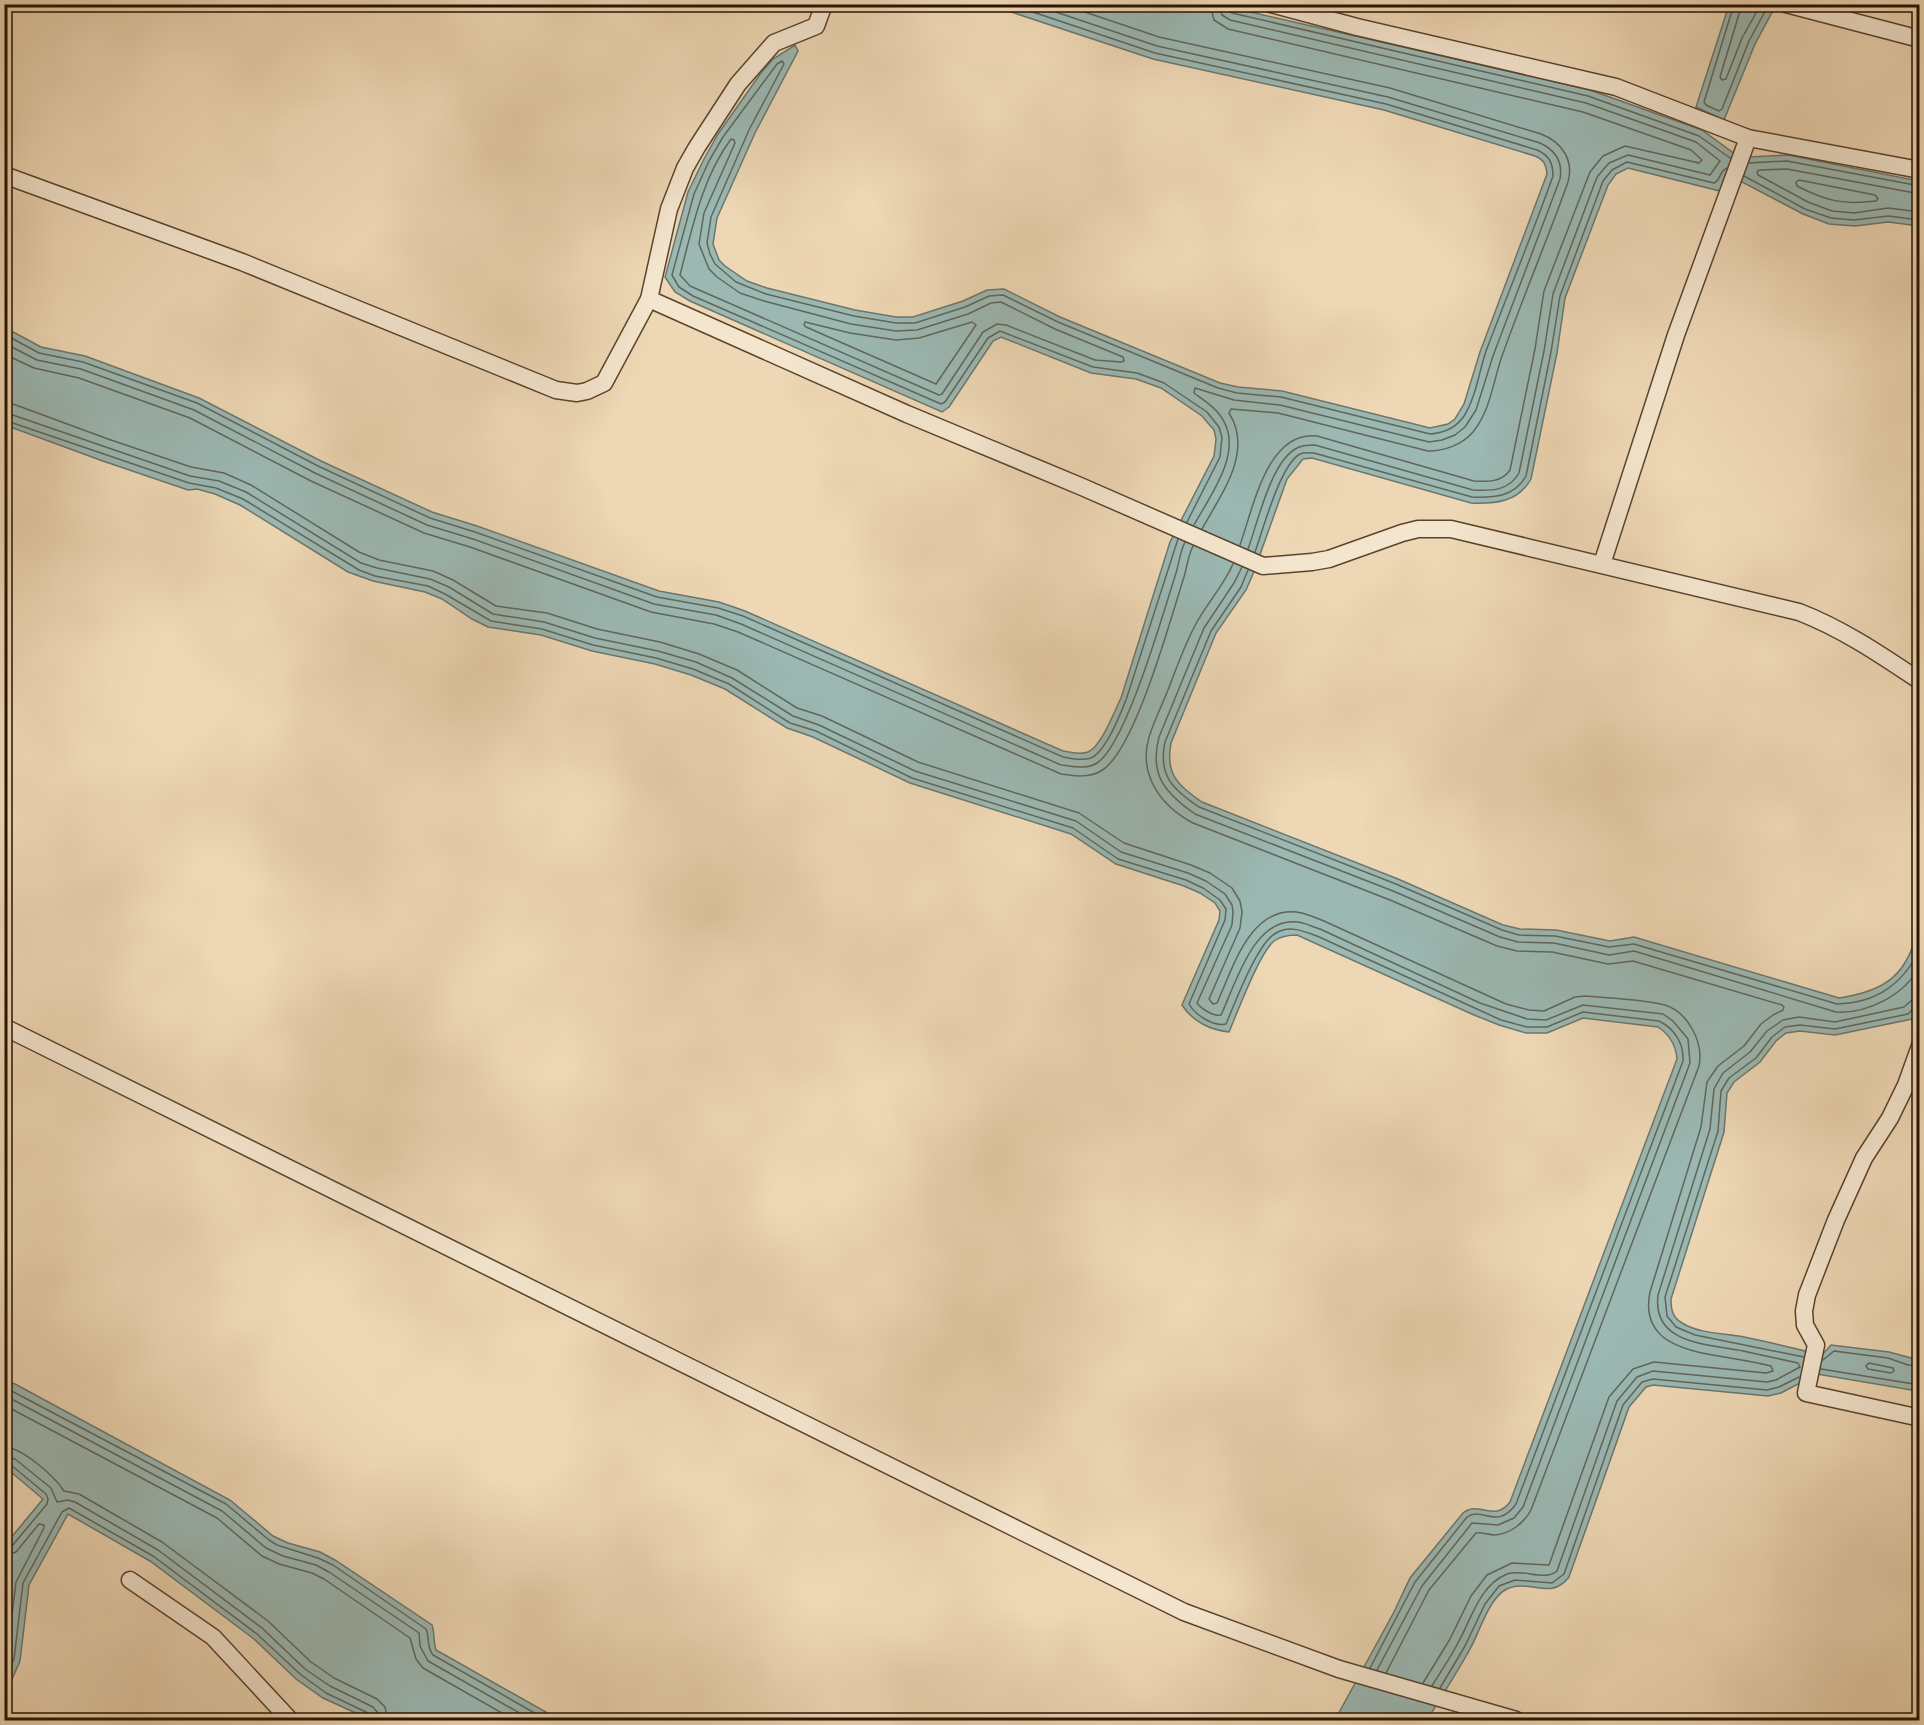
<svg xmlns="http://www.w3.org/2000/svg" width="1924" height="1725" font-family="'IM FELL French Canon',serif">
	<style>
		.water { fill: #9bb8b3; stroke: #6d766c; stroke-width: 1.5 }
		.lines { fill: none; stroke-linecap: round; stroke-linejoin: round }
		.shore { stroke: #61665a; stroke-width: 1.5 }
		.minor-casing { stroke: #59442e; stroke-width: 19 }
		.minor { stroke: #f4e5ce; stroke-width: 16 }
	</style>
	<rect width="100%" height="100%" fill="#eed7b4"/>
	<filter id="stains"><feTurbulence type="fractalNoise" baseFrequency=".00333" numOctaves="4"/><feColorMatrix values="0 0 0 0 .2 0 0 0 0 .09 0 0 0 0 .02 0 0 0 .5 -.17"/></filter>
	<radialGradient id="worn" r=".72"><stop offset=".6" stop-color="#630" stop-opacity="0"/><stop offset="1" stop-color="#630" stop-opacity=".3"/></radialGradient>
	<g class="water">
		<path d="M 990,5 L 1220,5 L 1590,90 L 1702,130 L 1735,154 L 1748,157 L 1788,155 L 1919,181 L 1919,226 L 1888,222 L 1855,226 L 1829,224 L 1803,214 L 1727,174 L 1720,191 L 1628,168 L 1616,174 L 1608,185 L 1565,298 L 1557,353 L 1531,479 C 1518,502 1496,504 1471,503 L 1312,458 L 1303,459 L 1287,479 L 1253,574 L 1246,590 L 1216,633 L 1171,743 C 1165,774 1178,786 1202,802 L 1398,879 L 1503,925 L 1520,929 L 1556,930 L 1610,941 L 1634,937 L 1839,998 C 1887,991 1908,974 1919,926 L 1919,1010 L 1912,1019 L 1835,1035 L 1800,1031 L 1786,1033 L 1776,1041 L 1760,1062 L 1734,1082 L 1727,1093 L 1724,1132 L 1671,1299 C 1671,1309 1672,1317 1682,1323 C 1700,1334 1724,1333 1744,1337 C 1770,1342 1796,1349 1822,1355 L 1831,1345 L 1889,1352 L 1919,1360 L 1919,1387 L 1917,1391 L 1817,1374 L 1781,1393 L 1768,1396 L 1653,1385 L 1646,1387 L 1629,1407 L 1569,1577 C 1550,1602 1528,1577 1505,1590 C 1489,1599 1479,1633 1470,1649 C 1457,1673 1441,1697 1427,1720 L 1335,1720 L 1394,1612 L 1410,1578 L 1463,1513 C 1479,1500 1494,1523 1510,1502 L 1677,1059 C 1676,1045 1670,1035 1658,1027 L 1583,1018 L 1547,1033 L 1526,1033 L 1499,1025 L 1474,1015 L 1297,935 C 1289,935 1281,936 1274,941 C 1259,954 1238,1011 1229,1032 C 1210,1030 1192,1021 1182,1005 L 1219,920 L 1220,911 L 1215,903 L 1200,893 L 1184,886 L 1116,864 L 1071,834 L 910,783 L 813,737 L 787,728 L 725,689 L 691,675 L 655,664 L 592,651 L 541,635 L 488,627 L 472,619 L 442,599 L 425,592 L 373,581 L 348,572 L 240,505 L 215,494 L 197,489 L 188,490 L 100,460 L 5,425 L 4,327 L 41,347 L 85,356 L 199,398 L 321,461 L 432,512 L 477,526 L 659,591 L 719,602 L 745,611 L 1063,751 C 1071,752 1080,755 1088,752 C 1101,747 1114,712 1121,698 L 1170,542 L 1214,456 L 1216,439 L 1214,430 L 1202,416 L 1161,388 L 1136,379 L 1091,373 L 1001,337 L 993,341 L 949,407 L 942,412 L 690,301 L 675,292 L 665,277 L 688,192 L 704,159 L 718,134 L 761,73 L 773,59 L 795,45 L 798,51 L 755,133 L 717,218 L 713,244 L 719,260 L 725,266 L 747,281 L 767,288 L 855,310 L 896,317 L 913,317 L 963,301 L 987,290 L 1004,289 L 1060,317 L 1220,383 L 1238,387 L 1282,391 L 1430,428 L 1448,424 L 1455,419 L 1464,404 L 1480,352 L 1547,174 C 1546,164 1544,160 1535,156 L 1384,110 L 1153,59 Z"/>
		<path d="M 1729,5 L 1776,5 L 1755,44 L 1724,120 L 1696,107 Z"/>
		<path d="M 5,1381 L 15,1384 L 230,1500 L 273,1536 L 288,1543 L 320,1552 L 335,1560 L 432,1625 C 435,1634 433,1641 436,1650 L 560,1720 L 371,1720 L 323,1698 L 296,1679 L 254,1639 L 150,1561 L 68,1514 L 29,1585 L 20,1661 L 5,1695 L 5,1545 L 43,1499 L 5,1467 Z"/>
	</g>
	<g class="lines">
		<g class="shore">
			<path d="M 1009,4 L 1155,53 L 1386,104 L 1537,150 C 1549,155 1553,163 1553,176 C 1532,235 1508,293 1486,351 C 1479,372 1476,397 1464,416 C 1456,428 1444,433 1430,434 L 1281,397 L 1237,393 L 1218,388 L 1058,322 L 1003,295 L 989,296 L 965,307 L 915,323 L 896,323 L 854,316 L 766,294 L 736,282 L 715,264 L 710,254 L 707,243 L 711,217 L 749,130 L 784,64 L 782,61 L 777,64 L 723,137 L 709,161 L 694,194 L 672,275 L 679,287 L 693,296 L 941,404 L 945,402 L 988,338 L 1000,331 L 1093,367 L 1137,373 L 1164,383 L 1207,412 L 1219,427 L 1222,437 L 1220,457 L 1187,522"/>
			<path d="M 1032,4 L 1157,46 L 1388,97 L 1540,143 C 1555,150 1563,162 1560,179 L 1493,356 L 1476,410 L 1465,427 L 1455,435 L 1442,440 L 1429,442 L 1280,405 L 1234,400 L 1195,388 L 1194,393 C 1202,399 1212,405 1219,414 C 1247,448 1211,494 1194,525"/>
			<path d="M 1061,4 L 1159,37 L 1390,88 L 1541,134 C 1562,142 1574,160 1568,182 C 1547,241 1522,299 1501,359 C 1493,383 1490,411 1473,432 C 1462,445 1444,451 1428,451 L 1278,413 L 1231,409 L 1229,413 C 1254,452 1221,494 1202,529"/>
			<path d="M 1210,4 L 1214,20 L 1228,29 L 1583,112 L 1691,150 L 1702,160 L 1699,163 L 1625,146 L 1603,156 L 1590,172 L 1544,291 L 1535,349 L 1510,470 C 1502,482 1488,482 1474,481 L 1317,436 C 1267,430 1253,509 1240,545"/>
			<path d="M 1219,4 L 1222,15 L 1230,20 L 1586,103 L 1696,142 L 1720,161 L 1710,175 L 1628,155 L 1609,163 L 1597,177 L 1553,294 L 1544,351 L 1519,473 C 1509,491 1491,491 1473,490 L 1315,445 C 1309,445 1302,445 1297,448 C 1271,461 1258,522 1248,549"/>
			<path d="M 1227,4 L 1227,10 L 1232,13 L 1588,96 L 1699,136 L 1730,158"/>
			<path d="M 1734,4 L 1704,102 L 1706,105 L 1719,111 L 1722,109 L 1749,41 L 1769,4"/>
			<path d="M 1742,4 L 1720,77 L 1722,80 L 1726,79 L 1742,38 L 1761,4"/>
			<path d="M 731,139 L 734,140 L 735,143 L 704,213 L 699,244 L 709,269 L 717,277 L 740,293 L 764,301 L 851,324 L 896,331 L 917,330 L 968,314 L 991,303 L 1001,302 L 1055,329 L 1123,357 L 1124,361 L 1121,362 L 1095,360 L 1006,325 L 997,324 L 983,332 L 942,394 L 939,395 L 690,286 L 680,275 C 692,229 702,178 731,139 Z"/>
			<path d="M 1749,163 L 1787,161 L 1920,186"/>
			<path d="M 1744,176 L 1805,209 L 1831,218 L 1854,220 L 1888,216 L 1920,220"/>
			<path d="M 1799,180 L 1875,195 L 1878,199 L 1876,201 C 1843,205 1826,201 1797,186 L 1796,182 Z"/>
			<path d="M 1920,194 L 1787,169 L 1759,170 L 1757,172 L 1758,175 L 1808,202 L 1832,211 L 1854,213 L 1888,208 L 1920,212"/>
			<path d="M 805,322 L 850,333 L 896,340 L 919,338 L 972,322 L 976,325 L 936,384 L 806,327 L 804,325 Z"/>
			<path d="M 4,334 L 39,353 L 83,362 L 197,403 L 318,466 L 430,518 L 475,532 L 657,597 L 718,608 L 743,616 L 1063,757 C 1072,759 1082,761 1091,758 C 1106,751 1120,715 1126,700 L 1178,539"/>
			<path d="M 4,343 L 37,360 L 81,369 L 194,410 L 315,473 L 427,525 L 473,539 L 654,604 L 716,615 L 741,624 L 1061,765 C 1073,766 1086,770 1097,763 C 1126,745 1164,610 1176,573 C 1179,563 1180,552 1185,542"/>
			<path d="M 4,354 L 34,368 L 79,378 L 190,418 L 311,481 L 424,533 L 470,547 L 651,612 L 714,624 L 738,632 L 1061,774 C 1074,776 1089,778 1101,771 C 1135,752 1171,617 1184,577 C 1187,567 1188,556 1193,546"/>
			<path d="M 4,403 L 13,404 L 108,439 L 191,467 L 224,473 L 251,485 L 359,552 L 379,560 L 433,571 L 453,580 L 496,606 L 547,613 L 597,629 L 660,642 L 699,654 L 737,670 L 797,708 L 822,716 L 918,762 L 1079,813 L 1124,843 L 1191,865 L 1210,873 L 1232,888 L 1240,901 L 1242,912 L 1240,928 L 1209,999 L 1213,1004 L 1217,1003 C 1233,968 1251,902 1302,913 C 1309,915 1317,918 1324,921 L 1506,1004 L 1529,1010 L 1544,1011 L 1575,997 L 1585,996 C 1607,998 1644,999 1665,1005 C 1688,1012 1704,1043 1699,1066 L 1531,1510 C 1524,1523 1510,1534 1495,1535 C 1488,1535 1482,1532 1476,1533 L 1429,1590 L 1386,1673"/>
			<path d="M 4,412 L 190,476 L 219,481 L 246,492 L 361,563 L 377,568 L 430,579 L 449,587 L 493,614 L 544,622 L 595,638 L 658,651 L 696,662 L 732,678 L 793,716 L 819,725 L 915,771 L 1076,821 L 1121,852 L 1188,873 L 1206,881 L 1225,894 L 1232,905 L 1233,912 L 1232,925 L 1197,1003 C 1201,1009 1215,1017 1221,1015 C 1236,983 1254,916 1298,922 C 1306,923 1313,927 1320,929 L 1480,1003 L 1527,1019 L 1546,1020 L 1583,1005 L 1663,1014 L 1673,1021 L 1688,1039 L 1690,1063 L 1523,1507 L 1514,1518 L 1498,1525 L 1472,1523 L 1422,1586 L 1377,1670"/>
			<path d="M 4,420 L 189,483 L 216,488 L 243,499 L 359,570 L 375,576 L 428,586 L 445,594 L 491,621 L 542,629 L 593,645 L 656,658 L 693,669 L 729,684 L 790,723 L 816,731 L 912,778 L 1073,828 L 1118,859 L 1186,880 L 1203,888 L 1220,900 L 1226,909 L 1225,920 L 1189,1004 C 1195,1015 1214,1027 1226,1024 C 1235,1003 1257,943 1276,933 C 1290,925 1303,931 1317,936 L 1477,1009 L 1501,1020 L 1527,1027 L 1547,1027 L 1583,1012 L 1659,1021 C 1675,1029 1684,1044 1683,1061 L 1516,1504 C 1497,1531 1482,1506 1467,1517 L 1415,1582 L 1370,1668"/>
			<path d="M 1255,552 C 1263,530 1280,465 1300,454 C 1304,452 1310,453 1314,453 L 1472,497 C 1494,498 1514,497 1526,476 L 1551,352 L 1560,296 L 1603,181 L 1612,170 L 1627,162 L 1714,183 C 1721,180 1719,171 1727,168"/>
			<path d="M 1233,564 C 1224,585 1208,602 1197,622 C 1185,643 1177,667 1168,690 C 1162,705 1154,721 1149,737 C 1138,775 1161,806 1193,823 L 1390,900 L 1497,946 L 1517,951 L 1552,952 L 1608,964 L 1633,961 L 1782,1005 L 1784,1007 L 1783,1010 L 1773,1015 L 1761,1024 L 1744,1046 L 1718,1066 L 1707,1082 L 1701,1127 L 1650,1292 C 1639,1345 1692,1352 1730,1358 C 1744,1360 1758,1363 1771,1366 L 1773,1371 L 1766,1373 L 1654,1362 L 1633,1369 L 1609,1397 L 1549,1565 L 1512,1563 L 1487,1575 L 1471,1596 L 1450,1639 L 1423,1683"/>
			<path d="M 1242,567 L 1234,583 L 1204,628 L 1159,737 C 1149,775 1165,793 1195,814 L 1393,891 L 1500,937 L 1518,942 L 1554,943 L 1609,955 L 1634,951 L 1836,1012 C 1867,1014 1905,995 1920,966"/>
			<path d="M 1248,570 L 1241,587 L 1211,631 L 1165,742 C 1158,775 1172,789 1199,807 L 1396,884 L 1502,930 L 1519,935 L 1555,936 L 1609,947 L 1634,944 L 1837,1004 C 1877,1003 1902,984 1920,950"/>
			<path d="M 1804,1357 L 1695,1335 L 1676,1327 L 1667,1316 L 1665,1297 L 1718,1131 L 1721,1091 L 1729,1078 L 1756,1058 L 1772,1037 L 1785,1027 L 1800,1025 L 1835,1029 L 1908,1014 L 1914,1008 L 1920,1007"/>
			<path d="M 1823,1360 L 1834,1351 L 1888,1358 L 1908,1365 L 1920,1366"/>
			<path d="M 1869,1363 L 1893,1368 L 1894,1371 L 1891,1373 L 1868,1369 L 1866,1366 Z"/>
			<path d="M 1821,1369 L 1920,1385"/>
			<path d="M 4,1387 L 226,1504 L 269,1540 L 277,1545 L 318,1558 L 333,1565 L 426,1629 C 430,1638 426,1646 433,1655 L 547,1720"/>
			<path d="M 4,1395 L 222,1511 L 266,1548 L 283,1556 L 316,1565 L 329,1572 L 419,1633 L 420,1646 L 428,1661 L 532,1720"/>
			<path d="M 4,1405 L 217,1518 L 262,1556 L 279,1564 L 312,1573 L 324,1579 L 410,1638 L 416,1659 L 423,1668 L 514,1720"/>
			<path d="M 4,1447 C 22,1447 55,1477 64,1491 L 79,1494 L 162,1542 L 268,1621 L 311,1662 L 334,1678 L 377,1699 L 385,1707 L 388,1720"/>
			<path d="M 4,1456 L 15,1459 L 51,1488 L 57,1502 L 68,1500 L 75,1502 L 158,1550 L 262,1628 L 305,1669 L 330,1686 L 373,1707 L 378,1713 L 379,1720"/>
			<path d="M 4,1463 L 11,1465 L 46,1494 L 48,1499 L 47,1504 L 12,1546 L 4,1548"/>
			<path d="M 4,1556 L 16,1552 L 39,1524 L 44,1525 L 44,1528 L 16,1582 L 7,1656 L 4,1663"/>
			<path d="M 4,1681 L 14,1659 L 23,1583 L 62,1512 L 69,1508 L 153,1556 L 257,1634 L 300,1674 L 326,1693 L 368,1713 L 371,1720"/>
			<path d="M 1432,1686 C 1441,1671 1451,1657 1459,1641 C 1472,1617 1480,1585 1507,1574 C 1523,1568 1544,1582 1557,1571 L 1617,1401 L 1637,1377 L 1653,1371 L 1767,1382 L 1776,1380 L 1800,1367 L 1798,1363 C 1780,1359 1761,1355 1743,1351 C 1709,1344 1652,1345 1658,1295 L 1710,1129 L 1714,1089 L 1723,1073 L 1750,1052 L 1767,1031 L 1783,1020 L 1799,1017 L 1835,1022 L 1904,1007 L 1912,1000 L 1920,999"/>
			<path d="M 1440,1688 L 1465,1646 L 1485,1604 L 1499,1586 L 1515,1580 L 1552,1583 L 1564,1574 L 1623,1405 L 1642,1382 L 1653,1379 L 1767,1390 L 1779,1387 L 1799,1377"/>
		</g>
		<defs>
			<g id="minor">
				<path d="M 1271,4 L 1357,27 L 1616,87 L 1748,138 L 1920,170"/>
				<path d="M 1786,4 L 1920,39"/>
				<path d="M 4,175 L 242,262 L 556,390 L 577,393 L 587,391 L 604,383 L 649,299 L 669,209 L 685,168 L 697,147 L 738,84 L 774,43 L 816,26 L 824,4"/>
				<path d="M 649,299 L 907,414 L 1080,486 L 1263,566 L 1312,562 L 1329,559 L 1402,533 L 1418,529 L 1451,529 L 1799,612 C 1843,629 1881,655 1920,681"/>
				<path d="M 1602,564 L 1676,335 L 1748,138"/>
				<path d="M 4,1027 L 1184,1612 L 1339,1669 L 1516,1720"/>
				<path d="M 1920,1046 L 1906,1085 L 1890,1118 L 1864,1158 L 1836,1220 L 1807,1295 L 1804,1311 L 1805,1325 L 1816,1345 L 1806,1393 L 1916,1417 L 1920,1416"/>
				<path d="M 130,1580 L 213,1637 L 290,1720"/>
			</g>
		</defs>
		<use href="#minor" class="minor-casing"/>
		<use href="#minor" class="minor"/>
	</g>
	<rect width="1924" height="1725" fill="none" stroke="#eed7b4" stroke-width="24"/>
	<rect x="6" y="6" width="1912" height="1713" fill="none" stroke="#271301" stroke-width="3"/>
	<rect x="12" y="12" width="1900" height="1701" fill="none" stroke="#271301" stroke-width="1.5"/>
	<rect width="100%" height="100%" filter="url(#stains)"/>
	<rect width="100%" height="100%" fill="url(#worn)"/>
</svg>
